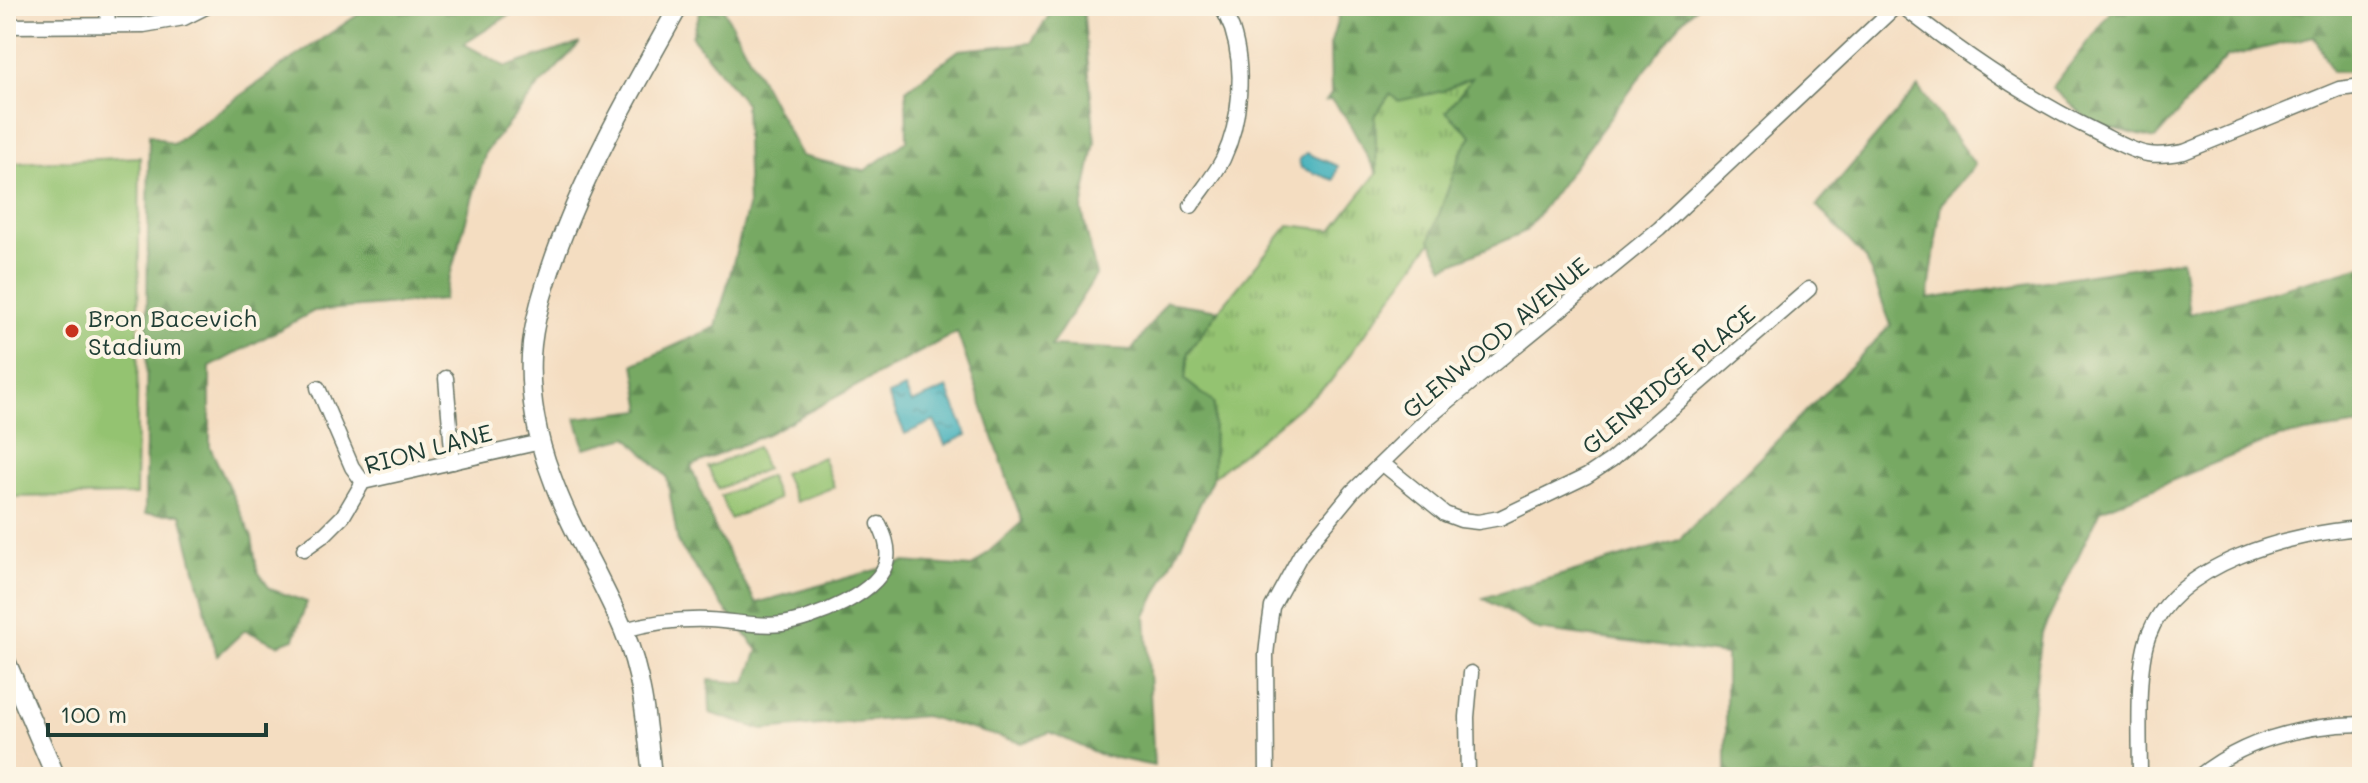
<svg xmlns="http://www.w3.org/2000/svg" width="2368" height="783" font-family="Mali,sans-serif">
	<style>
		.grass { fill: url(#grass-tufts); stroke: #5a8052; stroke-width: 2 }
		.forest { fill: url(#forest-firs); stroke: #4b734c; stroke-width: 2; fill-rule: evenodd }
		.pitch { fill: #94c371; stroke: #5a8052; stroke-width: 2 }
		.water { fill: url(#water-ripples); stroke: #2e7677; stroke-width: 2 }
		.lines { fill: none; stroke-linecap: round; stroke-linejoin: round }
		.minor-casing { stroke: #6a7565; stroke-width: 17 }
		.tertiary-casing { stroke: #6a7565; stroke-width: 21 }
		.minor { stroke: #fff; stroke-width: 14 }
		.tertiary { stroke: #fff; stroke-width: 18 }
		.poi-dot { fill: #c8321e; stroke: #fcf5e5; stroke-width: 3 }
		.labels { text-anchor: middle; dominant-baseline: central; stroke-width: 8; stroke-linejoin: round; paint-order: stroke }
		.poi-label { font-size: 24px; fill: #1f3d34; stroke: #fcf5e5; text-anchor: start }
		.street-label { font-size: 24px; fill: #1f3d34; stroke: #fcf5e5 }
	</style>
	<defs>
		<pattern id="grass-tufts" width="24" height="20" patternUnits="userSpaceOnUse" patternTransform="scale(2)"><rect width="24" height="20" fill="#94c371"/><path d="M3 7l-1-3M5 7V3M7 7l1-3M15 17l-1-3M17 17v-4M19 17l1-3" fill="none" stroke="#78a05e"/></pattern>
		<pattern id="forest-firs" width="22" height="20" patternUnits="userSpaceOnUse" patternTransform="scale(2)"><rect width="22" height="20" fill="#77a963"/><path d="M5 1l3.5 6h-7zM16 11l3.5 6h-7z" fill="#618b52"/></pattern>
		<pattern id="water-ripples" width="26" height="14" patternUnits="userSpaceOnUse" patternTransform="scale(2)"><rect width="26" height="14" fill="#3eaeba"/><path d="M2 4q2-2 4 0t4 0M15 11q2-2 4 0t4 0" fill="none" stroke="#338f98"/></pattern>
	</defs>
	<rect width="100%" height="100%" fill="#fcf5e5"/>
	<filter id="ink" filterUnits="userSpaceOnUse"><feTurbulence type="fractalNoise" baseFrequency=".0125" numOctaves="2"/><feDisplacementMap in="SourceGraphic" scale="16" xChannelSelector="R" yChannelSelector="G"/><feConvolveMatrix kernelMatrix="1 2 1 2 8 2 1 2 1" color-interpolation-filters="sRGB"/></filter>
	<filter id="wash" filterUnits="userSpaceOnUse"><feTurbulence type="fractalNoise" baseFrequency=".006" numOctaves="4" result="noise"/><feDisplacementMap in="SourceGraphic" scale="32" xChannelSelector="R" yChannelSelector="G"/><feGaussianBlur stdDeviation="1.8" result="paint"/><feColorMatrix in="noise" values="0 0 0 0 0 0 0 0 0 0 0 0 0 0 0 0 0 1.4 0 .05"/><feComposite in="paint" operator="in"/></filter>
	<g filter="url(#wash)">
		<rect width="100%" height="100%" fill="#f4ddc1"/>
		<path class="grass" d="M 1475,75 L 1472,136 L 1461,153 L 1431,242 L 1330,382 L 1213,477 L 1214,403 L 1185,380 L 1188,352 L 1219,310 L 1289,225 L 1332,230 L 1376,174 L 1375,116 L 1390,94 Z"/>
		<g class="forest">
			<path d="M 371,6 L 523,6 L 464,44 L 506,67 L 580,43 L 535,91 L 486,151 L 443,300 L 314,311 L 210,367 L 210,447 L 252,537 L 257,570 L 270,589 L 307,602 L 294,639 L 278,645 L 245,630 L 217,656 L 181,514 L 145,514 L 149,134 L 173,144 L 280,67 Z"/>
			<path d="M 702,6 L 722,6 L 801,156 L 864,171 L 907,141 L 906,90 L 959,50 L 1031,43 L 1055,6 L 1083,6 L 1095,142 L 1082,210 L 1096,275 L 1051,346 L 1132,350 L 1167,302 L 1219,310 L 1188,352 L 1185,380 L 1214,403 L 1213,477 L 1146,616 L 1154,766 L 1101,755 L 1050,732 L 1022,743 L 924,716 L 763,730 L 710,713 L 709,680 L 746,683 L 758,650 L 724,608 L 678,543 L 667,477 L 628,437 L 585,448 L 576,418 L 642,410 L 634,364 L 716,327 L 748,207 L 745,103 L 692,37 ZM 957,332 L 1022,522 L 972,567 L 904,562 L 756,603 L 716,531 L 691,466 L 767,434 Z"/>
			<path d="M 1331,6 L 1697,6 L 1682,21 L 1526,231 L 1444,267 L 1430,240 L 1461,153 L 1472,136 L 1446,112 L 1473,77 L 1443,91 L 1398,101 L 1390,94 L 1375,116 L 1377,174 L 1346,117 L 1331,100 L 1326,101 L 1331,94 L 1330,45 L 1339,15 Z"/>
			<path d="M 2115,6 L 2244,6 L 2244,17 L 2262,6 L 2362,6 L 2362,72 L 2332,72 L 2314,36 L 2227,57 L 2155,139 L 2094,124 L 2052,88 Z"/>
			<path d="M 1918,87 L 1975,165 L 1941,204 L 1928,299 L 2182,260 L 2189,314 L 2362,266 L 2362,425 L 2278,437 L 2100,510 L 2042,633 L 2024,777 L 1726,777 L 1726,655 L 1538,630 L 1483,598 L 1679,540 L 1891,325 L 1866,259 L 1817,206 Z"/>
		</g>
		<g class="pitch">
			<path d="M 140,157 L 136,495 L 6,497 L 6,167 L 15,163 Z"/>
			<path d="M 757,447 L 766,469 L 718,489 L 708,467 Z"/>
			<path d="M 823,457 L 834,487 L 796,502 L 783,473 Z"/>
			<path d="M 769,476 L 778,499 L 730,519 L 721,496 Z"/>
		</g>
		<g class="water">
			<path d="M 1306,153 L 1338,166 L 1334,180 L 1301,168 L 1299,160 Z"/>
			<path d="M 905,388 L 912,403 L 947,388 L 967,435 L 945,445 L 934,421 L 905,434 L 888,395 Z"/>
		</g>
	</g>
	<g filter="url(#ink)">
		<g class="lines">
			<defs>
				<g id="minor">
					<path d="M 107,6 L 108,25"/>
					<path d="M 1902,6 C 1963,54 2027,98 2097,132 C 2113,140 2130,151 2148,154 C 2160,156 2172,154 2184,152 L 2339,89 L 2362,86"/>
					<path d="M 6,26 L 144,25 L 184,18 L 208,6"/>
					<path d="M 1191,206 C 1201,191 1215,175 1223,159 C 1241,121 1245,69 1232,29 C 1229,21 1225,13 1221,6"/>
					<path d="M 446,378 L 453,462"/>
					<path d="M 318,388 L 352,467 L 363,482"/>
					<path d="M 1383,464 L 1445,514 L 1461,520 L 1478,522 L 1500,518 L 1587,476 L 1611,460 L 1809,289"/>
					<path d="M 304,549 L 325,534 L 343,516 L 363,482 L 541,442"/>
					<path d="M 624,630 C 652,622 680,619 709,620 C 733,621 757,627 782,624 C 812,620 882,593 887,559 C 889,546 884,535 879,524"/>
					<path d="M 1267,777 L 1266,655 L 1269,628 L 1272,607 L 1301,554 L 1353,491 L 1429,417 L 1659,229 L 1896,6"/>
					<path d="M 1468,777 L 1467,717 L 1471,673"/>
					<path d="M 2140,777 C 2140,738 2136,672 2148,637 C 2175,562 2292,533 2362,528"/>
					<path d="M 2198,777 C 2245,739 2303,725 2362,724"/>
				</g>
				<g id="tertiary">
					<path d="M 6,661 L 56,777"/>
					<path d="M 652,777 C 647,727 643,675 623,629 C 601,577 570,529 551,475 C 537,439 529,395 531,356 C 533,321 544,288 555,256 C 586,169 634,87 679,6"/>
				</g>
			</defs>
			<use href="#minor" class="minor-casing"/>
			<use href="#tertiary" class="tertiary-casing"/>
			<use href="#minor" class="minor"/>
			<use href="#tertiary" class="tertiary"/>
		</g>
	</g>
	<circle class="poi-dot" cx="72" cy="331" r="8"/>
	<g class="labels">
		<g class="poi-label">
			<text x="88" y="317">Bron Bacevich<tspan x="88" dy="28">Stadium</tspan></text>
		</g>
		<g class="street-label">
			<text transform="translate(1495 337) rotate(-40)">GLENWOOD AVENUE</text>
			<text transform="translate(1668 379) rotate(-40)">GLENRIDGE PLACE</text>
			<text transform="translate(428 448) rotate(-15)">RION LANE</text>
		</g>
	</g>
	<rect width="2368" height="783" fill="none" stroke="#fcf5e5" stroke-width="32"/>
	<path d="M48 723v12h218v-12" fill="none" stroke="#1f3d34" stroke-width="4"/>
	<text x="60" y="723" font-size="24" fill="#1f3d34" stroke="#fcf5e5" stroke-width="6" paint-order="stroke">100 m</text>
</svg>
